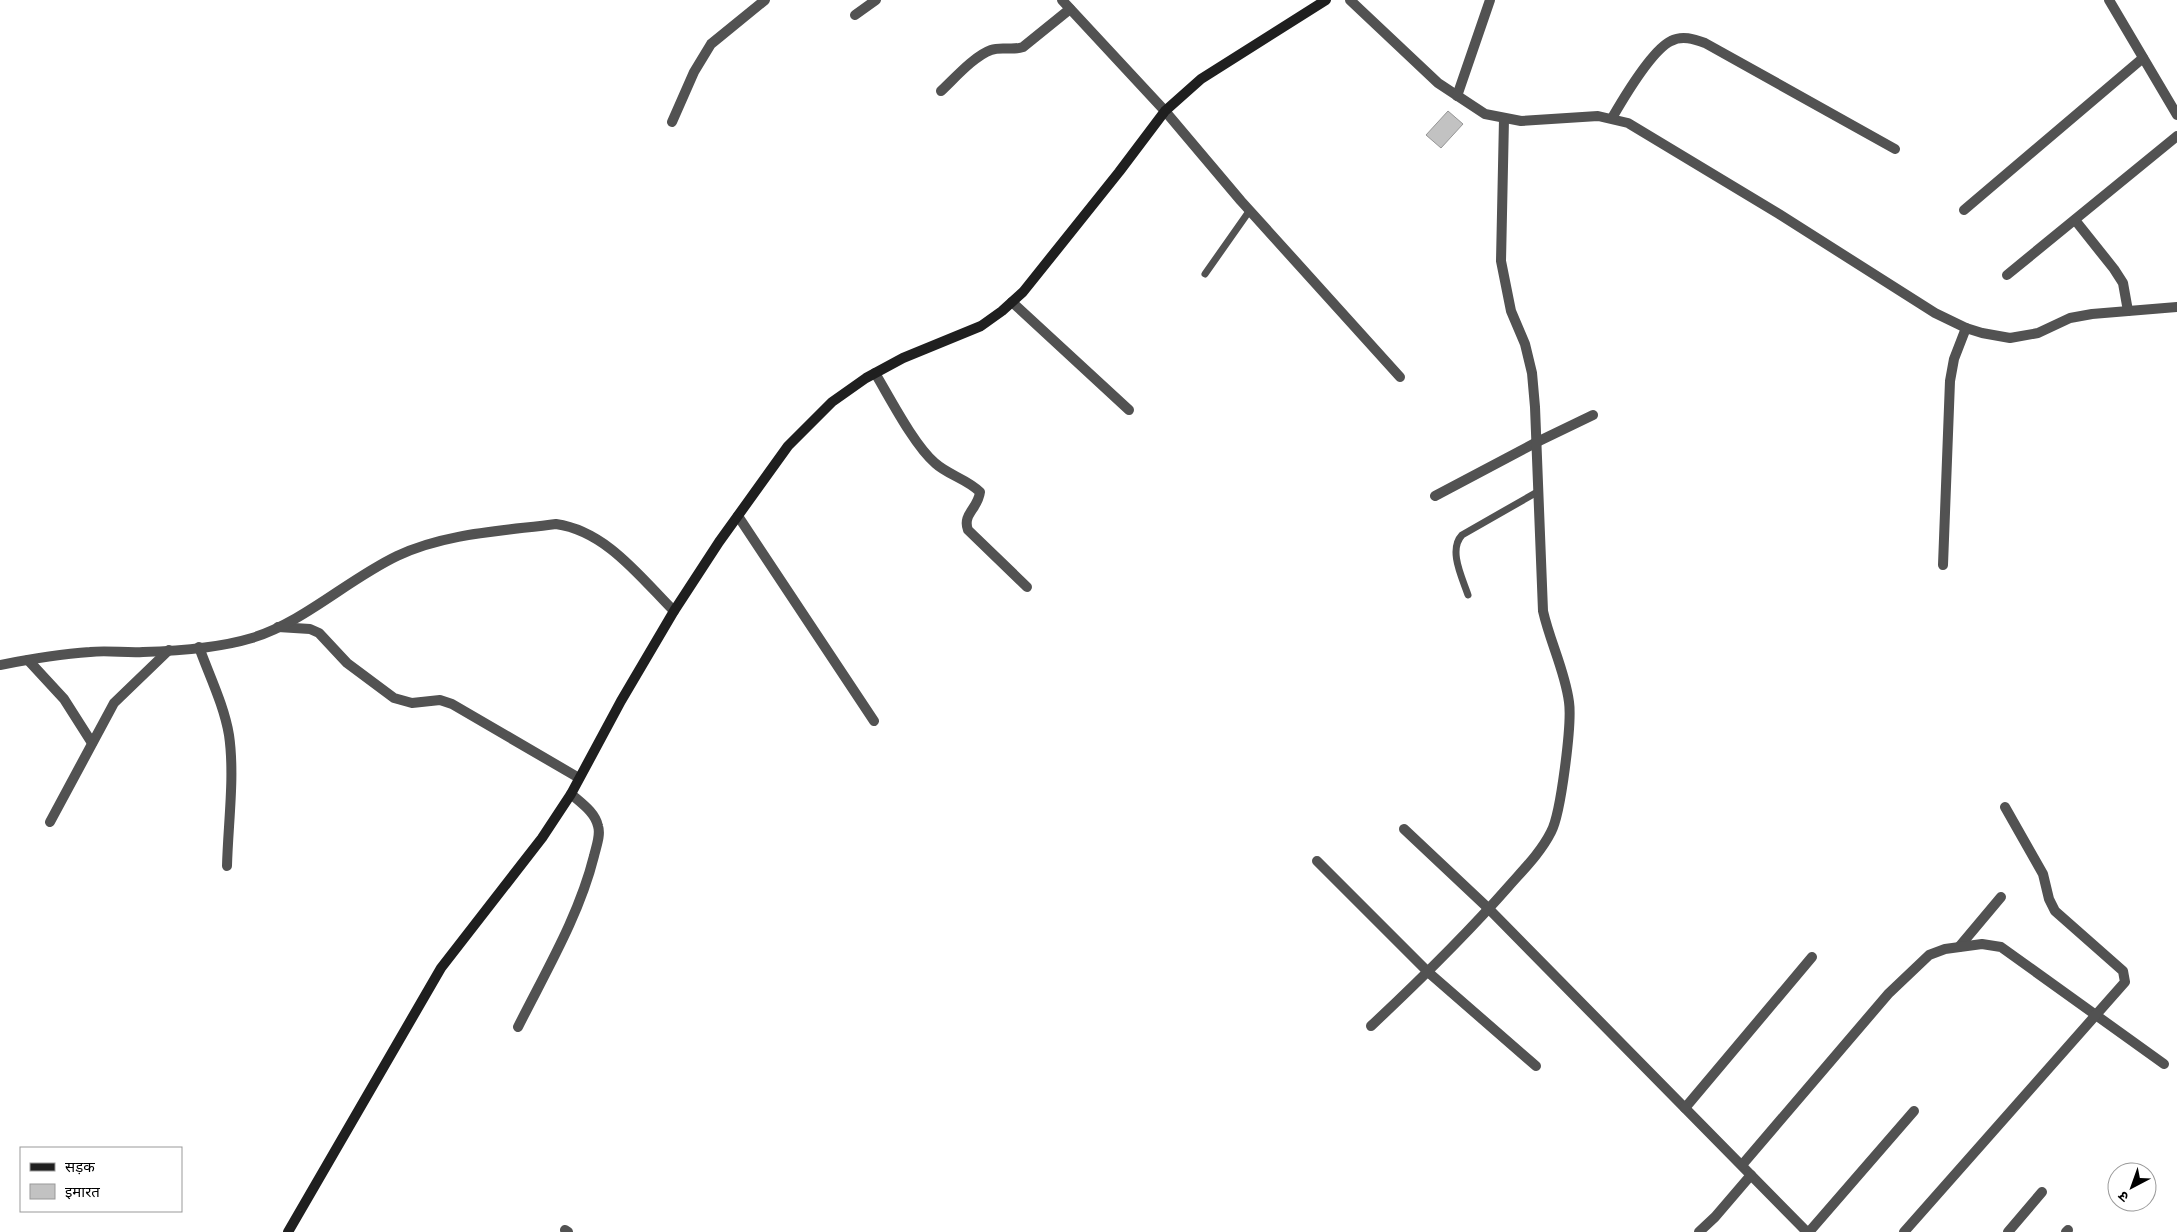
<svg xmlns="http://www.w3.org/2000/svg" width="2177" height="1232" font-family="'PT Sans Narrow','Noto Sans Devanagari',sans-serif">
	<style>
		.building { fill: #c2c2c2; stroke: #969696 }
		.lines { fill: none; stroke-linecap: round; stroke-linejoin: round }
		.lane { stroke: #525252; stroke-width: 7 }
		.street { stroke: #525252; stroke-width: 10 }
		.secondary { stroke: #1f1f1f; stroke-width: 10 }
	</style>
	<rect width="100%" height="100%" fill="#fff"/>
	<path class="building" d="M 1448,111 L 1463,124 L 1441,148 L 1426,135 Z"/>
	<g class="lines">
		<g class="lane">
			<path d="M 1205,274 L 1250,210"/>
			<path d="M 1468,595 C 1462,577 1448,550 1462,535 L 1539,491"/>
		</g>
		<g class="street">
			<path d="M 1062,0 L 1165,111 L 1241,201 L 1400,377"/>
			<path d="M 1350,0 L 1438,83 L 1485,114 L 1521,121 L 1598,116 L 1628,123 L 1779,214 L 1935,313 L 1966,328 L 1982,333 L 2010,338 L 2038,333 L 2070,318 L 2092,314 L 2177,307"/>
			<path d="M 2109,0 L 2177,115"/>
			<path d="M 855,15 L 876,0"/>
			<path d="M 941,91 C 954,79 974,56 991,50 C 1002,46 1012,51 1023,47 L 1070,9"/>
			<path d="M 1457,96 L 1490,0"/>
			<path d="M 1612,118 C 1623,99 1652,50 1671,41 C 1682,35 1694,39 1705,43 L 1895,149"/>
			<path d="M 672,122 L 694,72 L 711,44 L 765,0"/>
			<path d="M 1964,210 L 2143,58"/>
			<path d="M 2075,220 L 2114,269 L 2123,283 L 2128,311"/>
			<path d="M 2007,275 L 2177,136"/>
			<path d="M 1012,302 L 1129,410"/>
			<path d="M 875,373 C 890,398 914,445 935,463 C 948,475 967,479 980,492 C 978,509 962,514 968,530 L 1027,587"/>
			<path d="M 1435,496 L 1537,442 L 1593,415"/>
			<path d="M 738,516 L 874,721"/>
			<path d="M 1943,565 L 1950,381 L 1954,359 L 1966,328"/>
			<path d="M 278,627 L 310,629 L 319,633 L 347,663 L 394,698 L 412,703 L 440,700 L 452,704 L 579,778"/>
			<path d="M 199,647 C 209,675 224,705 229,735 C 235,776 228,824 227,866"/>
			<path d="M 28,660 L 64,699 L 92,743"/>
			<path d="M 0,665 C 30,659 60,654 90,652 C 107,650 125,653 143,652 C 177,651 219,648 252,638 C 304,622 347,580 397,556 C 445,533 503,531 556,524 C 606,531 640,577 674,611"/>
			<path d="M 50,822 L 114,703 L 169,650"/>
			<path d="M 1404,829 L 1489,909 L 1807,1232"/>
			<path d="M 1317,861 L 1428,972 L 1536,1066"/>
			<path d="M 1959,947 L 2001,897"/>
			<path d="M 1371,1026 C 1419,981 1466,935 1509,886 C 1524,869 1541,852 1551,832 C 1561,814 1572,723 1569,702 C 1565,671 1550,642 1543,611 L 1535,407 L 1532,373 L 1525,344 L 1511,311 L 1501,261 L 1504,119"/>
			<path d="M 518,1027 C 546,971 579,916 594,856 C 596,847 601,835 598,826 C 595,812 581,803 571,794"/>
			<path d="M 1685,1108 L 1812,957"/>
			<path d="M 1742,1165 L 1889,993 L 1929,955 L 1945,949 L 1982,944 L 2001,947 L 2164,1064"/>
			<path d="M 565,1230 L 568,1232"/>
			<path d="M 1699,1232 L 1715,1217 L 1751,1175"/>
			<path d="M 1809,1232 L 1914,1111"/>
			<path d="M 1904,1232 L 2125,982 L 2123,971 L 2055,911 L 2049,899 L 2043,874 L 2005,807"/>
			<path d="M 2008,1232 L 2042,1192"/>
			<path d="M 2066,1232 L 2068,1230"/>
		</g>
		<path class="secondary" d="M 288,1232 L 441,968 L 542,838 L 571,794 L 621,701 L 674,611 L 719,542 L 788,446 L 832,402 L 866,378 L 903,358 L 981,326 L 1002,311 L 1023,292 L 1119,172 L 1165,111 L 1201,79 L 1326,0"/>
	</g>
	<rect x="20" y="1147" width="162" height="65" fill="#ffffff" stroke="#999999"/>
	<rect x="30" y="1163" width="25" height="8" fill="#1f1f1f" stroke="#999999"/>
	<text x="65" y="1172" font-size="15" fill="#000000">सड़क</text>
	<rect x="30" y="1184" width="25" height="15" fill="#c2c2c2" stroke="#999999"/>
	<text x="65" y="1197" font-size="15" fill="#000000">इमारत</text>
	<g transform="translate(2132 1187) rotate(221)"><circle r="24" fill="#ffffff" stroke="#999999"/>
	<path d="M0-4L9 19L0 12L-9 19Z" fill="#000000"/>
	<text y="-8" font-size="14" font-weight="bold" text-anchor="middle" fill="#000000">उ</text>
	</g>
</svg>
